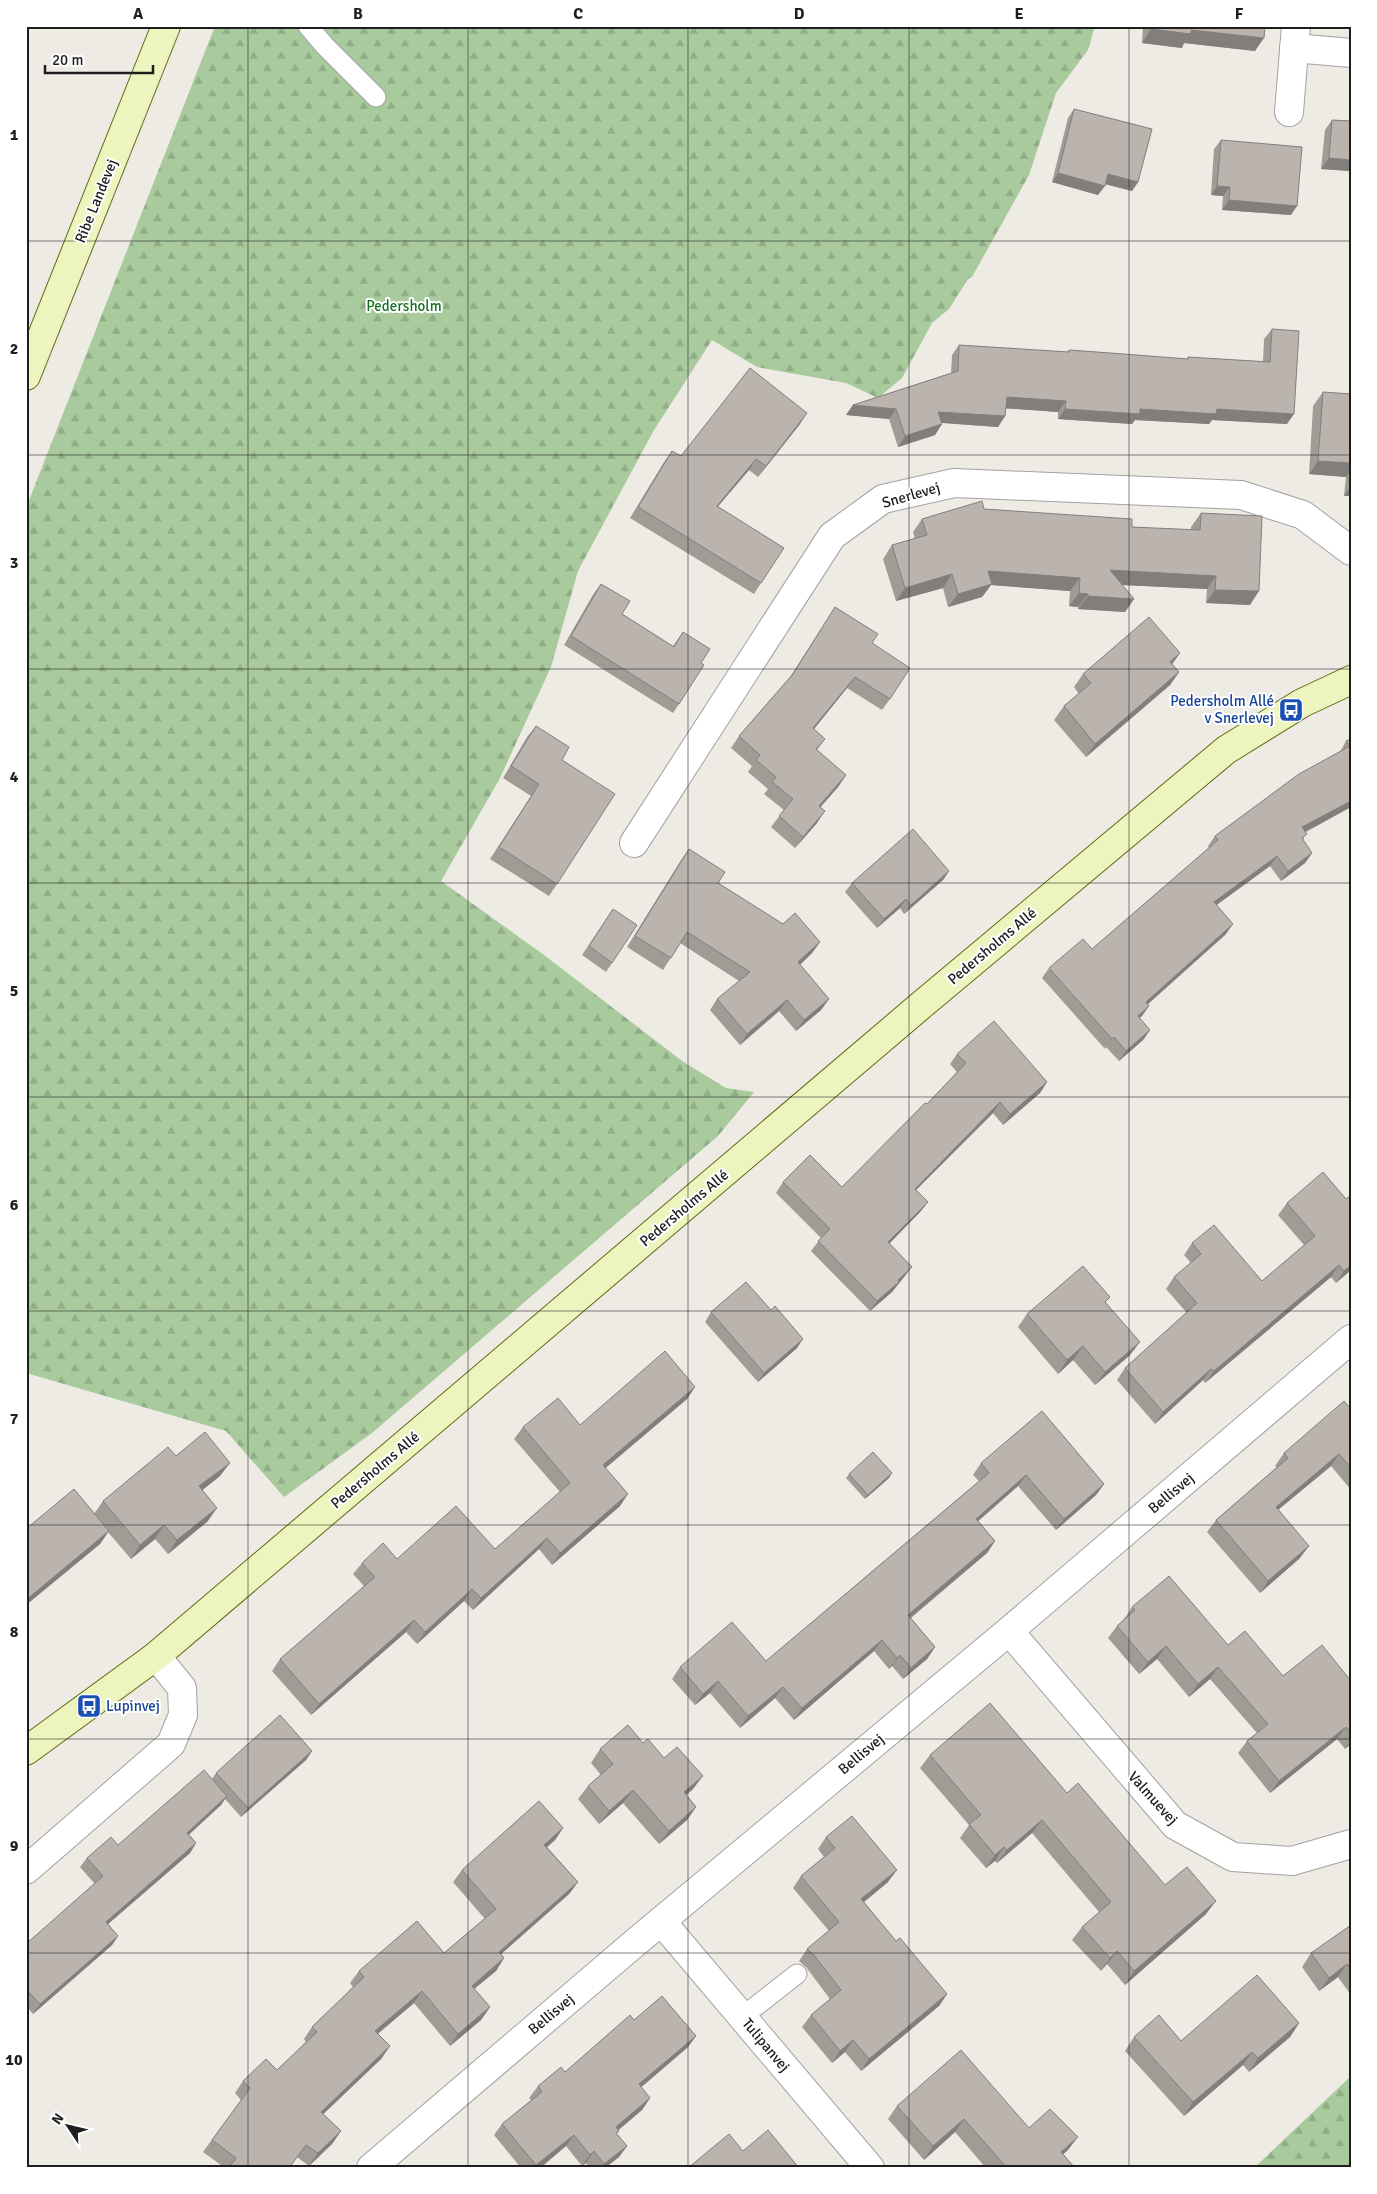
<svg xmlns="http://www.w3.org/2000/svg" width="1377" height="2194" font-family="Signika,sans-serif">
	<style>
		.forest { fill: url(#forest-firs) }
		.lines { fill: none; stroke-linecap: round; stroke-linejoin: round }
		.lane-casing { stroke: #a2a2a2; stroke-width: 21 }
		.street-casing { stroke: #a2a2a2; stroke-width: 30 }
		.secondary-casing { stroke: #5c6b0e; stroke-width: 30 }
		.lane { stroke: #fff; stroke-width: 19 }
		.street { stroke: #fff; stroke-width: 28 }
		.secondary { stroke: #eef4bd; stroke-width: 28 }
		.wall { fill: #a19b96 }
		.shaded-wall { fill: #837e7a }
		.building { fill: #bbb4ae; stroke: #837e7a }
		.grid { fill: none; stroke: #1e1e1e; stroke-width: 1; stroke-opacity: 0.55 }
		.labels { text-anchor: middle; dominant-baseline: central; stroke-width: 4; stroke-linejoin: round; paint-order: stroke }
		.street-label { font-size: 15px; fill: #1e1e1e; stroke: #fff }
		.park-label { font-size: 15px; fill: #157322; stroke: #fff }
		.transit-label { font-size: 15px; fill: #164399; stroke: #fff; text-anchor: end }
		.neatline { fill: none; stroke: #1e1e1e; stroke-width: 2 }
		.grid-label { font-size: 16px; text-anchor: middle; font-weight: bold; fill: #1e1e1e }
	</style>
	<defs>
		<pattern id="forest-firs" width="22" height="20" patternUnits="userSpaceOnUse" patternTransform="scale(1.25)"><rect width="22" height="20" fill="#a8ca9d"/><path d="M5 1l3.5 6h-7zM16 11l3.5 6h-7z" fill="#90ad87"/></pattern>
	</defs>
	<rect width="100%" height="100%" fill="#eeebe5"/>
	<g class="forest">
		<path d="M 215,26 L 1095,26 L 1088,50 L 1056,93 L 1029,175 L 972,277 L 968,279 L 949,309 L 932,323 L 902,378 L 878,398 L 846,383 L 757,367 L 712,340 L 654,430 L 578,571 L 551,667 L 499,780 L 441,881 L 544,955 L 682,1061 L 726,1088 L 754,1092 L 718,1136 L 372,1433 L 284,1497 L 226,1431 L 26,1373 L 26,508 Z"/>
		<path d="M 1351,2076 L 1351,2168 L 1254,2168 Z"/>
	</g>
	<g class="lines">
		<defs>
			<g id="lane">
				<path d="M 308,26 L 325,46 L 376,97"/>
				<path d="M 742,2017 L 797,1974"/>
			</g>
			<g id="street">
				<path d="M 1294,48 L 1351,53"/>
				<path d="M 1289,112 L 1296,26"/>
				<path d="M 634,843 L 832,536 L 883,499 L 954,483 L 1241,495 L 1303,515 L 1351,551"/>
				<path d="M 1009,1631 L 1175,1825 L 1233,1857 L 1292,1861 L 1351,1844"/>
				<path d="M 26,1870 L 171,1744 L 183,1715 L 182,1688 L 156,1656"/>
				<path d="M 661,1921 L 870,2168"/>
				<path d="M 371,2168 L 636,1942 L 1009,1631 L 1351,1339"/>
			</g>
			<g id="secondary">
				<path d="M 26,376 L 166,26"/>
				<path d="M 26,1751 L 156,1656 L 919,1007 L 1226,750 L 1302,703 L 1351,680"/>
			</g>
		</defs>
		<use href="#lane" class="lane-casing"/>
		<use href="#street" class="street-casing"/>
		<use href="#secondary" class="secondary-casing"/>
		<use href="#lane" class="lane"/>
		<use href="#street" class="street"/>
		<use href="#secondary" class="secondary"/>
	</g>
	<g class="wall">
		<path d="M 1143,26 L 1265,26 L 1255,51 L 1184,43 L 1182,48 L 1142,43 Z"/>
		<path d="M 1074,109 L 1138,182 L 1132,191 L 1105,184 L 1098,195 L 1052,182 L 1068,118 Z"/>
		<path d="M 1332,120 L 1351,121 L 1351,175 L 1349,175 L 1350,171 L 1321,169 L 1325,130 Z"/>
		<path d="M 1221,140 L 1291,215 L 1222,210 L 1223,196 L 1211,195 L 1214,149 Z"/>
		<path d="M 1272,329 L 1287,424 L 1212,420 L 1209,424 L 1135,420 L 1132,424 L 1058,419 L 1058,412 L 1006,408 L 1005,416 L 998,427 L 942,423 L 935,435 L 898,447 L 889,419 L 846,415 L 853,405 L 951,373 L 952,355 L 959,345 L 1067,352 L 1069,350 L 1187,359 L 1188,357 L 1263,362 L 1264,339 Z"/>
		<path d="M 1323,392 L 1351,394 L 1351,496 L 1344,496 L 1346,477 L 1309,474 L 1313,406 Z"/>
		<path d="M 800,424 L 758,477 L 749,470 L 718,506 L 761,583 L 754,594 L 630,518 L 664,462 L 672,451 L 681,456 Z"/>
		<path d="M 984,509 L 1132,527 L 1191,530 L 1191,527 L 1201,513 L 1250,605 L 1206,603 L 1207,589 L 1122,585 L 1134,599 L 1125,612 L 1078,609 L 1078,607 L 1069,606 L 1070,591 L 991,585 L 982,597 L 948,607 L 943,588 L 896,601 L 883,559 L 892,545 L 915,539 L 913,532 L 922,519 Z"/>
		<path d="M 601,584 L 622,614 L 673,646 L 683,632 L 701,663 L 679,704 L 673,713 L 564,645 L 594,593 Z"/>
		<path d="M 835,607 L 872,643 L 890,699 L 882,710 L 847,688 L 814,729 L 825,739 L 817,750 L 846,775 L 838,787 L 820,807 L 817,823 L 795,848 L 771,827 L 784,810 L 764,794 L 768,789 L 748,772 L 752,766 L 731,748 L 739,736 L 790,677 Z"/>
		<path d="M 1180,653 L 1172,664 L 1179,672 L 1170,685 L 1086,757 L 1054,720 L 1064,706 L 1079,694 L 1074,687 L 1083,674 Z"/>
		<path d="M 536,726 L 557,884 L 549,896 L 490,859 L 531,796 L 503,778 L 527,737 Z"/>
		<path d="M 1351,739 L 1351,807 L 1306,832 L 1303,840 L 1312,853 L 1305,863 L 1281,881 L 1270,866 L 1216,905 L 1226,934 L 1148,1004 L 1142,1016 L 1139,1018 L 1150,1030 L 1143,1040 L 1119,1061 L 1106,1047 L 1105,1049 L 1042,978 L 1049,968 L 1092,949 L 1209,848 L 1208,846 L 1215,836 L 1340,752 L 1346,741 Z"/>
		<path d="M 689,849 L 718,883 L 783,924 L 820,942 L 812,953 L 800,965 L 829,999 L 821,1010 L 796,1031 L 779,1011 L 740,1045 L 710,1010 L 717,999 L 739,981 L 680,943 L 663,970 L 627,947 L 681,860 Z"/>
		<path d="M 949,871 L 943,880 L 904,914 L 900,908 L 877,928 L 845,892 L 852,883 Z"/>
		<path d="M 613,909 L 612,963 L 606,972 L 582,955 Z"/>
		<path d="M 957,1054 L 1047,1082 L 1040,1093 L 1003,1125 L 993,1113 L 916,1190 L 928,1202 L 920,1212 L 889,1244 L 912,1267 L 892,1292 L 870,1311 L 811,1251 L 821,1238 L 776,1193 L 783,1182 L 842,1187 L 927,1104 L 957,1072 L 950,1064 Z"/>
		<path d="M 1287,1203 L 1351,1270 L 1336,1283 L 1331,1277 L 1205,1383 L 1203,1380 L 1155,1424 L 1117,1380 L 1125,1368 L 1187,1313 L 1166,1289 L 1174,1277 L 1191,1263 L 1184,1255 L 1192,1243 L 1262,1281 L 1304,1245 L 1278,1215 Z"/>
		<path d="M 1106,1303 L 1130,1355 L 1095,1385 L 1073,1360 L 1058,1374 L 1018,1327 L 1027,1314 Z"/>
		<path d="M 711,1312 L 797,1348 L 758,1382 L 705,1322 Z"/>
		<path d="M 695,1387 L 687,1399 L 605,1468 L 620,1506 L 552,1565 L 539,1549 L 473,1610 L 464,1601 L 417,1644 L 406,1632 L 311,1715 L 272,1671 L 280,1659 L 364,1586 L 353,1574 L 362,1563 L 495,1549 L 560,1492 L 514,1439 L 523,1427 L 580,1425 Z"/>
		<path d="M 1351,1407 L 1351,1490 L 1331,1466 L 1278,1510 L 1300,1558 L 1260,1593 L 1207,1532 L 1216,1520 L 1277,1467 L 1275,1466 L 1284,1453 Z"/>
		<path d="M 176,1456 L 220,1476 L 202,1490 L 208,1521 L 168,1554 L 155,1539 L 131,1559 L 108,1532 L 100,1544 L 26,1605 L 26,1529 L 94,1514 L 103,1501 Z"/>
		<path d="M 981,1463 L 1104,1484 L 1096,1495 L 1056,1530 L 1018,1486 L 978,1521 L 995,1541 L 987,1553 L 911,1618 L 935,1647 L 927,1659 L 903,1679 L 892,1666 L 889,1669 L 874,1651 L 794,1720 L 775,1698 L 740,1728 L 710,1693 L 695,1705 L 672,1679 L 680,1667 L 766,1661 L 979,1481 L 973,1475 Z"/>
		<path d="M 849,1474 L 889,1478 L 865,1499 L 846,1478 Z"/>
		<path d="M 1132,1607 L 1228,1645 L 1283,1676 L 1351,1681 L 1351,1744 L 1345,1749 L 1337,1739 L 1270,1793 L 1238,1753 L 1247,1741 L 1257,1733 L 1210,1679 L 1189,1697 L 1157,1659 L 1139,1674 L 1108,1638 L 1117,1626 L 1124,1619 Z"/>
		<path d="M 643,1743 L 664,1758 L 693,1789 L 686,1795 L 696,1807 L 687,1820 L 659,1844 L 623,1803 L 599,1824 L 578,1799 L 588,1786 L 601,1775 L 591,1763 L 600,1749 Z"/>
		<path d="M 312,1751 L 306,1760 L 241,1817 L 225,1799 L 221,1805 L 189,1834 L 196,1843 L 190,1853 L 108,1924 L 118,1936 L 112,1945 L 33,2014 L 26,2006 L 26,1944 L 95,1884 L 80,1867 L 87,1858 L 118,1845 L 212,1779 L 216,1773 Z"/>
		<path d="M 930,1755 L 1067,1793 L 1165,1885 L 1206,1914 L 1125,1985 L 1107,1964 L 1101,1971 L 1072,1940 L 1082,1927 L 1099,1912 L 1032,1833 L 997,1863 L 995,1861 L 986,1868 L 960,1838 L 969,1825 L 920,1768 Z"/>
		<path d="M 563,1828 L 555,1840 L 547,1847 L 578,1882 L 569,1894 L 501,1954 L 504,1958 L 496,1971 L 474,1989 L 490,2007 L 481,2020 L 450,2046 L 414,2003 L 378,2034 L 390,2046 L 381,2059 L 323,2114 L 341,2131 L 332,2144 L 309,2166 L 297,2157 L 289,2168 L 225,2168 L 203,2152 L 241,2100 L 235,2093 L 243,2081 L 277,2070 L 306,2042 L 304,2039 L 312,2027 L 353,1987 L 350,1983 L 359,1971 L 444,1953 L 485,1919 L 453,1882 L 462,1870 Z"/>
		<path d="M 826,1837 L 888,1882 L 864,1902 L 896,1941 L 947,1994 L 939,2006 L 861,2071 L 845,2052 L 832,2063 L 802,2027 L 811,2015 L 830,1999 L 806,1967 L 799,1961 L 807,1949 L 829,1931 L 793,1888 L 801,1876 L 824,1857 L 818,1849 Z"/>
		<path d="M 1351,1925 L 1351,1995 L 1338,1977 L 1319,1991 L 1302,1967 L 1311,1953 Z"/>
		<path d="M 634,2020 L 696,2036 L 688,2047 L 641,2087 L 650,2098 L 642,2110 L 618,2130 L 617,2134 L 627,2146 L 619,2157 L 605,2168 L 590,2168 L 586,2163 L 582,2166 L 566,2146 L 540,2168 L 521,2168 L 494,2135 L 502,2124 L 531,2100 L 529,2098 L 538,2086 L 565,2072 Z"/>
		<path d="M 1299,2023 L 1290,2037 L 1249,2072 L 1243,2065 L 1184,2116 L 1125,2051 L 1134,2037 L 1181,2041 Z"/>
		<path d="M 897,2106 L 1029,2128 L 1068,2150 L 1063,2154 L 1075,2168 L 986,2168 L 955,2132 L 924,2160 L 888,2119 Z"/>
	</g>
	<g class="shaded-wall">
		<path d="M 1151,29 L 1191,30 L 1264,38 L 1255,51 L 1184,43 L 1182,48 L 1142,43 Z"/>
		<path d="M 1329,158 L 1351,160 L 1351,170 L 1350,171 L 1321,169 Z"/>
		<path d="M 1058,173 L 1105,186 L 1098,195 L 1052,182 Z"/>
		<path d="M 1108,174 L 1138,182 L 1132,191 L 1101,183 Z"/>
		<path d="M 1217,186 L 1230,187 L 1223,196 L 1211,195 Z"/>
		<path d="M 1229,200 L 1297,206 L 1291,215 L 1222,210 Z"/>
		<path d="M 1007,397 L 1066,401 L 1058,412 L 1000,408 Z"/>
		<path d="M 853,405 L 896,409 L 889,419 L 846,415 Z"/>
		<path d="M 1065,409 L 1217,409 L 1294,414 L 1287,424 L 1212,420 L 1209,424 L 1135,420 L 1132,424 L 1058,419 Z"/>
		<path d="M 938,412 L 1005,416 L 998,427 L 931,422 Z"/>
		<path d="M 807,413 L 800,424 L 758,477 L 766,466 Z"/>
		<path d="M 942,424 L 935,435 L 898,447 L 905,436 Z"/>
		<path d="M 756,459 L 749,470 L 709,517 L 717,506 Z"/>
		<path d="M 1318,461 L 1351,463 L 1351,470 L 1346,477 L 1309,474 Z"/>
		<path d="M 1351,486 L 1351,496 L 1344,496 Z"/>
		<path d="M 1110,570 L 1216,576 L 1207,589 L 1101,584 Z"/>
		<path d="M 988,571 L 1080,578 L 1070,591 L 991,585 L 982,597 L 948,607 L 958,594 Z"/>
		<path d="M 952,574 L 943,588 L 896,601 L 905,588 Z"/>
		<path d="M 1215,590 L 1259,591 L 1250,605 L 1206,603 Z"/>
		<path d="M 1079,593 L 1088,594 L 1078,607 L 1069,606 Z"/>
		<path d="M 1088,596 L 1134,599 L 1125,612 L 1078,609 Z"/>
		<path d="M 1180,653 L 1170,667 L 1170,662 Z"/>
		<path d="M 1179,672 L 1170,685 L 1086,757 L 1095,744 Z"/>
		<path d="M 855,677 L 847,688 L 805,740 L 813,728 Z"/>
		<path d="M 846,775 L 838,787 L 811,818 L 819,806 Z"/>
		<path d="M 1351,801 L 1351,807 L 1295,837 L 1302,827 Z"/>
		<path d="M 825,811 L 817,823 L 795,848 L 803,837 Z"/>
		<path d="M 1312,853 L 1305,863 L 1281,881 L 1288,871 Z"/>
		<path d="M 1277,856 L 1270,866 L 1207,912 L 1214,902 Z"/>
		<path d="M 949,871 L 943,880 L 904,914 L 911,905 Z"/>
		<path d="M 906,899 L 900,908 L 877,928 L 884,919 Z"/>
		<path d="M 1233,924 L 1226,934 L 1139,1012 L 1146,1002 Z"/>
		<path d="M 820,942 L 812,953 L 790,974 L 798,962 Z"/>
		<path d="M 829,999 L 821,1010 L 796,1031 L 804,1020 Z"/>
		<path d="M 787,1000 L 779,1011 L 740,1045 L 747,1034 Z"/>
		<path d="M 1149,1006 L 1142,1016 L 1131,1026 L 1138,1016 Z"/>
		<path d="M 1150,1030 L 1143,1040 L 1119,1061 L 1126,1051 Z"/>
		<path d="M 1047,1082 L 1040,1093 L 1003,1125 L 1010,1114 Z"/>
		<path d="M 1000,1102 L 993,1113 L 907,1199 L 915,1189 Z"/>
		<path d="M 928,1202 L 920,1212 L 880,1253 L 888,1242 Z"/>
		<path d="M 1339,1265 L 1331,1277 L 1205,1383 L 1214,1371 Z"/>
		<path d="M 1351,1265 L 1351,1270 L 1336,1283 L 1344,1271 Z"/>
		<path d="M 912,1267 L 892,1292 L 870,1311 L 877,1301 Z"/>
		<path d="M 803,1339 L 797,1348 L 758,1382 L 764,1373 Z"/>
		<path d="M 1140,1342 L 1130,1355 L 1095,1385 L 1105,1372 Z"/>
		<path d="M 1083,1346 L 1073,1360 L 1058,1374 L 1067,1360 Z"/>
		<path d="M 1211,1369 L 1203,1380 L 1155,1424 L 1163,1412 Z"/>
		<path d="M 695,1387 L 687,1399 L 595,1477 L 603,1465 Z"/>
		<path d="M 1339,1454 L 1331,1466 L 1267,1519 L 1276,1507 Z"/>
		<path d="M 230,1463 L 220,1476 L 190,1500 L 199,1486 Z"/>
		<path d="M 892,1473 L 889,1478 L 865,1499 L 868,1495 Z"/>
		<path d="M 1026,1475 L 1018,1486 L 968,1530 L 976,1519 Z"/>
		<path d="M 1104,1484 L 1096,1495 L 1056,1530 L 1064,1519 Z"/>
		<path d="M 628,1494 L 620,1506 L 552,1565 L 560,1553 Z"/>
		<path d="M 217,1508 L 208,1521 L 168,1554 L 177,1540 Z"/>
		<path d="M 164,1525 L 155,1539 L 131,1559 L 140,1545 Z"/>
		<path d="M 109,1531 L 100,1544 L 26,1605 L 26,1600 Z"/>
		<path d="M 547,1538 L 539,1549 L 473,1610 L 481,1598 Z"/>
		<path d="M 995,1541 L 987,1553 L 900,1626 L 908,1615 Z"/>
		<path d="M 1309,1546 L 1300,1558 L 1260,1593 L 1268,1581 Z"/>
		<path d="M 472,1589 L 464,1601 L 417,1644 L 425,1632 Z"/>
		<path d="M 414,1620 L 406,1632 L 311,1715 L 319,1704 Z"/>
		<path d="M 882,1640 L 874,1651 L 794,1720 L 802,1708 Z"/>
		<path d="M 1166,1646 L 1157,1659 L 1139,1674 L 1148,1662 Z"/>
		<path d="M 935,1647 L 927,1659 L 903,1679 L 911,1668 Z"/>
		<path d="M 900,1655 L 892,1666 L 889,1669 L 897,1658 Z"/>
		<path d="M 1218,1667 L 1210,1679 L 1189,1697 L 1198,1684 Z"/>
		<path d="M 718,1681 L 710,1693 L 695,1705 L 703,1694 Z"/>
		<path d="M 783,1687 L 775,1698 L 740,1728 L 748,1716 Z"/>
		<path d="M 1346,1727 L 1337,1739 L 1270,1793 L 1279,1781 Z"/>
		<path d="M 1351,1741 L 1351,1744 L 1345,1749 Z"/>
		<path d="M 312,1751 L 306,1760 L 241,1817 L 248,1808 Z"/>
		<path d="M 703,1776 L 693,1789 L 674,1806 L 684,1792 Z"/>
		<path d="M 633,1790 L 623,1803 L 599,1824 L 609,1811 Z"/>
		<path d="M 227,1796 L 221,1805 L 181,1842 L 187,1833 Z"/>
		<path d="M 696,1807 L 687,1820 L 659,1844 L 669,1831 Z"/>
		<path d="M 1042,1820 L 1032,1833 L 997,1863 L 1007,1850 Z"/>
		<path d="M 563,1828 L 555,1840 L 536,1857 L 544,1845 Z"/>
		<path d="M 196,1843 L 190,1853 L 100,1931 L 106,1922 Z"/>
		<path d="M 1004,1847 L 995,1861 L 986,1868 L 995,1855 Z"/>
		<path d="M 897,1870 L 888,1882 L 853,1911 L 861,1899 Z"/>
		<path d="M 578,1882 L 569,1894 L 490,1964 L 499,1952 Z"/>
		<path d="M 1216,1901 L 1206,1914 L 1125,1985 L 1134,1971 Z"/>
		<path d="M 118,1936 L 112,1945 L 33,2014 L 40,2004 Z"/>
		<path d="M 1117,1951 L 1107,1964 L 1101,1971 L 1110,1958 Z"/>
		<path d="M 504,1958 L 496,1971 L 463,1998 L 472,1986 Z"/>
		<path d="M 1347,1964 L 1338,1977 L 1319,1991 L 1329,1978 Z"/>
		<path d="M 422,1991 L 414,2003 L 366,2043 L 375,2031 Z"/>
		<path d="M 947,1994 L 939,2006 L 861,2071 L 869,2059 Z"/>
		<path d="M 490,2007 L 481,2020 L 450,2046 L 458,2034 Z"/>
		<path d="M 1299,2023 L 1290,2037 L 1249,2072 L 1258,2058 Z"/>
		<path d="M 696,2036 L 688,2047 L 631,2096 L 639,2084 Z"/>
		<path d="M 853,2040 L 845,2052 L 832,2063 L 840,2051 Z"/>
		<path d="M 390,2046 L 381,2059 L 313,2124 L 321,2112 Z"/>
		<path d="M 1252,2052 L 1243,2065 L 1184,2116 L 1193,2102 Z"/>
		<path d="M 650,2098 L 642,2110 L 608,2139 L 616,2127 Z"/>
		<path d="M 964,2119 L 955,2132 L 924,2160 L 933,2146 Z"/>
		<path d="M 341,2131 L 332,2144 L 309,2166 L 318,2153 Z"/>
		<path d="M 574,2135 L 566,2146 L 540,2168 L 535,2168 L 536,2165 Z"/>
		<path d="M 1078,2137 L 1068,2150 L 1051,2165 L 1061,2152 Z"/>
		<path d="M 627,2146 L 619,2157 L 605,2168 L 602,2168 L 604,2164 Z"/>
		<path d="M 594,2151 L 586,2163 L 582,2166 L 590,2155 Z"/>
	</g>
	<g class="building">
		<path d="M 1151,26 L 1265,26 L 1264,38 L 1191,30 L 1191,34 L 1151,29 Z"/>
		<path d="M 1074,109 L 1152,129 L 1138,182 L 1108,174 L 1105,186 L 1058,173 Z"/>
		<path d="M 1332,120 L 1351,121 L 1351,160 L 1329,158 Z"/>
		<path d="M 1221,140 L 1302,147 L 1297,206 L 1229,200 L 1230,187 L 1217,186 Z"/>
		<path d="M 1272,329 L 1299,331 L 1294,414 L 1217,409 L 1216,414 L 1140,409 L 1140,414 L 1065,409 L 1066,401 L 1007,397 L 1005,416 L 938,412 L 942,424 L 905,436 L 896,409 L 853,405 L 958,371 L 959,345 L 1069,352 L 1069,350 L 1097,352 L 1188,359 L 1188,357 L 1270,362 Z"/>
		<path d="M 750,368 L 807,413 L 766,466 L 756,459 L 717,506 L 784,548 L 761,583 L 638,507 L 672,451 L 681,456 Z"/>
		<path d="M 1323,392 L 1351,394 L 1351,463 L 1318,461 Z"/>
		<path d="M 982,501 L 984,509 L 1132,519 L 1132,527 L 1200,530 L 1201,513 L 1262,516 L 1259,591 L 1215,590 L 1216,576 L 1110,570 L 1134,599 L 1088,596 L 1088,594 L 1079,593 L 1080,578 L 988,571 L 992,584 L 958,594 L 952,574 L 905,588 L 892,545 L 927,535 L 922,519 Z"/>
		<path d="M 601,584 L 630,601 L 622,614 L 674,647 L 683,632 L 710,649 L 701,663 L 704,665 L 679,704 L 571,636 Z"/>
		<path d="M 835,607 L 878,634 L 872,643 L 910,668 L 890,699 L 855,677 L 813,728 L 825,739 L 816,749 L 846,775 L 819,806 L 825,811 L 803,837 L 779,816 L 793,799 L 772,782 L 776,777 L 756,760 L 760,755 L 739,736 L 793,674 Z"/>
		<path d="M 1149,617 L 1180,653 L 1170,662 L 1179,672 L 1095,744 L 1064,706 L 1091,683 L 1083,674 Z"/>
		<path d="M 536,726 L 569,747 L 562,760 L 615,794 L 557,884 L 499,847 L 539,784 L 511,766 Z"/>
		<path d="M 1351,739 L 1351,801 L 1302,827 L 1307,834 L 1302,838 L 1312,853 L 1288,871 L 1277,856 L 1214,902 L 1233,924 L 1146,1002 L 1149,1006 L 1138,1016 L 1150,1030 L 1126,1051 L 1114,1037 L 1112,1039 L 1049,968 L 1083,939 L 1092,949 L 1218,840 L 1215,836 L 1299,774 L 1350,746 L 1346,741 Z"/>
		<path d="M 913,829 L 949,871 L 911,905 L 906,899 L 884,919 L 852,883 Z"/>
		<path d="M 689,849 L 725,872 L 718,883 L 783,924 L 795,913 L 820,942 L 798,962 L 829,999 L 804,1020 L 787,1000 L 747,1034 L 717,999 L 750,972 L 687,932 L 671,958 L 635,936 Z"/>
		<path d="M 613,909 L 637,925 L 612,963 L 589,946 Z"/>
		<path d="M 994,1021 L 1047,1082 L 1010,1114 L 1000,1102 L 915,1189 L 928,1202 L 888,1242 L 912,1267 L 898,1280 L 899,1282 L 877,1301 L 818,1241 L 830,1229 L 783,1182 L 810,1155 L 842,1187 L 925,1103 L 927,1104 L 966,1063 L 957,1054 Z"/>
		<path d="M 1323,1172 L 1346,1199 L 1351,1195 L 1351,1265 L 1344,1271 L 1339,1265 L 1214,1371 L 1211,1369 L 1163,1412 L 1125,1368 L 1197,1303 L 1174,1277 L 1201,1254 L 1192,1243 L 1214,1225 L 1262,1281 L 1315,1236 L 1287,1203 Z"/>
		<path d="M 1083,1266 L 1110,1297 L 1105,1302 L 1140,1342 L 1105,1372 L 1083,1346 L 1067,1360 L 1027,1314 Z"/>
		<path d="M 746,1282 L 771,1310 L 775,1306 L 803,1339 L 764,1373 L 711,1312 Z"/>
		<path d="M 665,1351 L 695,1387 L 603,1465 L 628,1494 L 560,1553 L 547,1538 L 481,1598 L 472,1589 L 425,1632 L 414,1620 L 319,1704 L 280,1659 L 375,1577 L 362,1563 L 383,1543 L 397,1559 L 456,1506 L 495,1549 L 570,1483 L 523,1427 L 558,1398 L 580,1425 Z"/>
		<path d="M 1344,1401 L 1350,1408 L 1351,1407 L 1351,1468 L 1339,1454 L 1276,1507 L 1309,1546 L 1268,1581 L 1216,1520 L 1288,1458 L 1284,1453 Z"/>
		<path d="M 1042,1411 L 1104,1484 L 1064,1519 L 1026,1475 L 976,1519 L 995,1541 L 908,1615 L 935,1647 L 911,1668 L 900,1655 L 897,1658 L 882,1640 L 802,1708 L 783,1687 L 748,1716 L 718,1681 L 703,1694 L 680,1667 L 732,1622 L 766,1661 L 989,1473 L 981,1463 Z"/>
		<path d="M 205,1432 L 230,1463 L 199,1486 L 217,1508 L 177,1540 L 164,1525 L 140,1545 L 103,1501 L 168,1447 L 176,1456 Z"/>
		<path d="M 873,1452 L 892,1473 L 868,1495 L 849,1474 Z"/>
		<path d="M 74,1489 L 109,1531 L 26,1600 L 26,1529 Z"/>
		<path d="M 1169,1576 L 1228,1645 L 1245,1631 L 1283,1676 L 1322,1645 L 1351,1681 L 1351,1733 L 1346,1727 L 1279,1781 L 1247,1741 L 1268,1724 L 1218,1667 L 1198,1684 L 1166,1646 L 1148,1662 L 1117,1626 L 1135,1610 L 1132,1607 Z"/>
		<path d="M 990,1703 L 1067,1793 L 1078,1783 L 1165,1885 L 1187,1867 L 1216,1901 L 1134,1971 L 1117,1951 L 1110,1958 L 1082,1927 L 1111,1902 L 1042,1820 L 1007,1850 L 1004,1847 L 995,1855 L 969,1824 L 981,1815 L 930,1755 Z"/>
		<path d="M 280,1715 L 312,1751 L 248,1808 L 216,1773 Z"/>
		<path d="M 628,1725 L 643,1743 L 648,1739 L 664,1758 L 677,1747 L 703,1776 L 684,1792 L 696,1807 L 669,1831 L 633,1790 L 609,1811 L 588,1786 L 613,1764 L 600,1749 Z"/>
		<path d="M 204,1770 L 227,1796 L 187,1833 L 196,1843 L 106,1922 L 118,1936 L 40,2004 L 26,1989 L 26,1944 L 103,1876 L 87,1858 L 111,1837 L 118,1845 Z"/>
		<path d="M 539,1801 L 563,1828 L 544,1845 L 578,1882 L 499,1952 L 504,1958 L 472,1986 L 490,2007 L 458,2034 L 422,1991 L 375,2031 L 390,2046 L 321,2112 L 341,2131 L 318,2153 L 306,2145 L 289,2168 L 229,2168 L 236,2158 L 212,2140 L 250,2088 L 243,2081 L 266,2059 L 277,2070 L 317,2032 L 312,2027 L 364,1977 L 359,1971 L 417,1921 L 444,1953 L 496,1909 L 462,1870 Z"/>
		<path d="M 852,1816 L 897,1870 L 861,1899 L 896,1941 L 900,1938 L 947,1994 L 869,2059 L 853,2040 L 840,2051 L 811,2015 L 841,1990 L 814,1955 L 807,1949 L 839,1922 L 801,1876 L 835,1848 L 826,1837 Z"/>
		<path d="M 1351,1925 L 1351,1969 L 1347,1964 L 1329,1978 L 1311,1953 Z"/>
		<path d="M 1257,1975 L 1299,2023 L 1258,2058 L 1252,2052 L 1193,2102 L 1134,2037 L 1159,2015 L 1181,2041 Z"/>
		<path d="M 662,1996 L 696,2036 L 639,2084 L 650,2098 L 616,2127 L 619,2131 L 616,2133 L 627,2146 L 604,2164 L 594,2151 L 590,2155 L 574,2135 L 536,2165 L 502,2124 L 542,2092 L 538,2086 L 561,2067 L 565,2072 L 630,2015 L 634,2020 Z"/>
		<path d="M 961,2050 L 1029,2128 L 1050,2109 L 1078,2137 L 1061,2152 L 1075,2168 L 1007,2168 L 964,2119 L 933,2146 L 897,2106 Z"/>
		<path d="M 768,2130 L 799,2168 L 688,2168 L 729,2134 L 743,2151 Z"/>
	</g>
	<path class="grid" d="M 248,26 L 248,2168M 468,26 L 468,2168M 688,26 L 688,2168M 909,26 L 909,2168M 1129,26 L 1129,2168M 26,241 L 1351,241M 26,455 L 1351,455M 26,669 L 1351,669M 26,883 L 1351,883M 26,1097 L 1351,1097M 26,1311 L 1351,1311M 26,1525 L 1351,1525M 26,1739 L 1351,1739M 26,1953 L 1351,1953"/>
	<defs>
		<symbol id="bus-square" viewBox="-11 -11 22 22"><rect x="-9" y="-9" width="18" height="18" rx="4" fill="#1a4fb4" stroke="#fff"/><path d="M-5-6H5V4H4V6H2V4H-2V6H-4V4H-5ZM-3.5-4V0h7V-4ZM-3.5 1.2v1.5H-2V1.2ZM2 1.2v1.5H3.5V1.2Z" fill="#fff"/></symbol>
	</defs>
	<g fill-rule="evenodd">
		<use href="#bus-square" x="1277" y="696" width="28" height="28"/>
		<use href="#bus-square" x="75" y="1692" width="28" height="28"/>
	</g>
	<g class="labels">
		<g class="street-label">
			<text transform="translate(96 201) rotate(-68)">Ribe Landevej</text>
			<text transform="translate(911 495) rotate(-16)">Snerlevej</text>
			<text transform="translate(992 946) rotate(-40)">Pedersholms Allé</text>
			<text transform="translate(684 1208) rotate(-40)">Pedersholms Allé</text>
			<text transform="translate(375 1470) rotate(-40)">Pedersholms Allé</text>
			<text transform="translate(1171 1493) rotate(-40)">Bellisvej</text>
			<text transform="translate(861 1754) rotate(-40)">Bellisvej</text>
			<text transform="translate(1153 1798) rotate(48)">Valmuevej</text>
			<text transform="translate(551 2014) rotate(-40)">Bellisvej</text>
			<text transform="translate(766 2045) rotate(50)">Tulipanvej</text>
		</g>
		<g class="park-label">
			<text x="404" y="306">Pedersholm</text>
		</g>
		<g class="transit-label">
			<text x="1274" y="701">Pedersholm Allé<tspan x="1274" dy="17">v Snerlevej</tspan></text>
			<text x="106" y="1706" text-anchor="start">Lupinvej</text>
		</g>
	</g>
	<rect width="1377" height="2194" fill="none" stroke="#ffffff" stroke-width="55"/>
	<g transform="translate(68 2126) rotate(305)" stroke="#ffffff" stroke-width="4" paint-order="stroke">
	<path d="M0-4L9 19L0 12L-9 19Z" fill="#1e1e1e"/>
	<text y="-8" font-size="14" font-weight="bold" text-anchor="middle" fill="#1e1e1e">N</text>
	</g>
	<path d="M45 65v8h108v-8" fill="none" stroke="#1e1e1e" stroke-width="2.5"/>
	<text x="52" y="65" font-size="15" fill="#1e1e1e" stroke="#ffffff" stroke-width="4" paint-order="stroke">20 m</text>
	<rect x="28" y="28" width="1322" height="2138" class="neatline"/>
	<g class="grid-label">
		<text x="138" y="19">A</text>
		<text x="358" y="19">B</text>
		<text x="578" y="19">C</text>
		<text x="799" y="19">D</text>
		<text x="1019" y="19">E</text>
		<text x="1239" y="19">F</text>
		<text x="14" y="140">1</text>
		<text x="14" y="354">2</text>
		<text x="14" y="568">3</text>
		<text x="14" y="782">4</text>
		<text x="14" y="996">5</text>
		<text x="14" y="1210">6</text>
		<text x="14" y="1424">7</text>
		<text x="14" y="1637">8</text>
		<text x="14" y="1851">9</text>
		<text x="14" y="2065">10</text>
	</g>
</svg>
